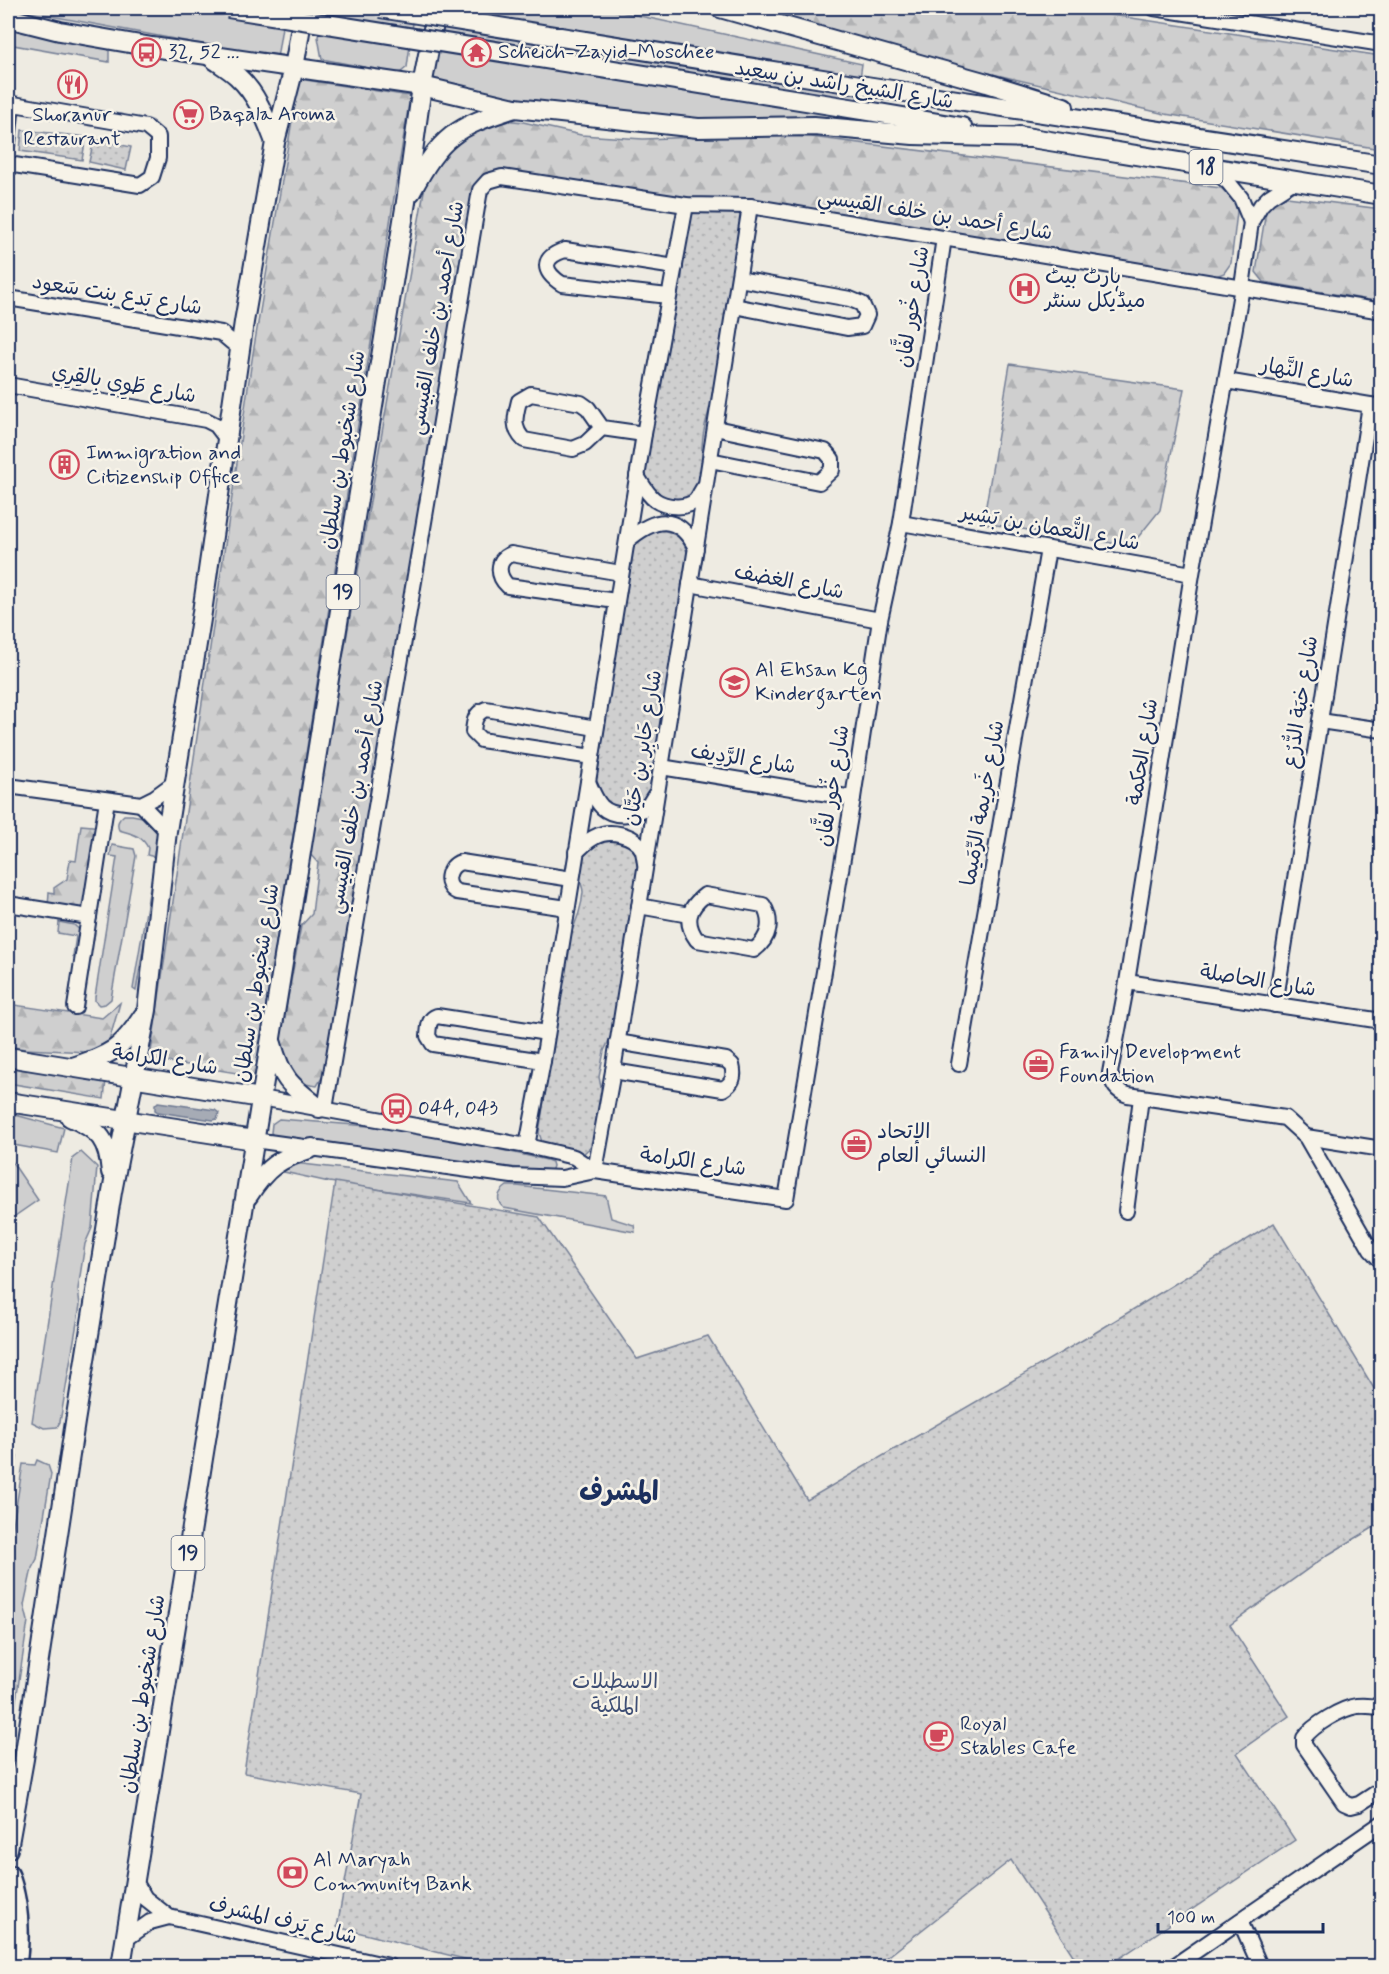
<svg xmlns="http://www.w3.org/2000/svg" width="1389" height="1974" font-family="Mynerve,'Playpen Sans Arabic',sans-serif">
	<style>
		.grass { fill: #cfcfcf; stroke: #757f96; stroke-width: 1.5 }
		.forest { fill: url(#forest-firs); stroke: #757f96; stroke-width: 1.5 }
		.park { fill: url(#park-dots); stroke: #757f96; stroke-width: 1.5 }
		.water { fill: #a6abb5; stroke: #6e7992; stroke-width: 1.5 }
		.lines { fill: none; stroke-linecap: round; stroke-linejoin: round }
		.minor-casing { stroke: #1b2f5e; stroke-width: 18 }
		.major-casing { stroke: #1b2f5e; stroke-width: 22 }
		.highway-casing { stroke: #1b2f5e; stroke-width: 26 }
		.minor { stroke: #f7f3e8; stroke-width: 14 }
		.major { stroke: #f7f3e8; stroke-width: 18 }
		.highway { stroke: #f7f3e8; stroke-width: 21 }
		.major-bridge-casing { stroke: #1b2f5e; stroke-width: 22; stroke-linecap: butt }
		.major-bridge { stroke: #f7f3e8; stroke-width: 18 }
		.labels { text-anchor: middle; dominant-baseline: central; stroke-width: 5; stroke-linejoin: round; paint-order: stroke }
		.shield { fill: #f7f3e8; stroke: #5d6a87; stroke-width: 1.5 }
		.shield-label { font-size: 20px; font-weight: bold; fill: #1b2f5e }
		.poi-label { font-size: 21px; fill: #1b2f5e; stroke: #f7f3e8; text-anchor: start }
		.street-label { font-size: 21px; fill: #1b2f5e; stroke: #f7f3e8 }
		.park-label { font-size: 21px; fill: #3f4f75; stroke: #f7f3e8 }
		.district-label { font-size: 27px; font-weight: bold; fill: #1b2f5e; stroke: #f7f3e8 }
	</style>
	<defs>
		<pattern id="forest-firs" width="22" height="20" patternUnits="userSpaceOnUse" patternTransform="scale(1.5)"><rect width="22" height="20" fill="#cfcfcf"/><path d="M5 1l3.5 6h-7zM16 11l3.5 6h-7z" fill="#b1b2b4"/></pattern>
		<pattern id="park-dots" width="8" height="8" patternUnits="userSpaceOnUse" patternTransform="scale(1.5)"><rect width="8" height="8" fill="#cfcfcf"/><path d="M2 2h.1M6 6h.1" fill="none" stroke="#b1b2b4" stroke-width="1.8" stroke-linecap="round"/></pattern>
	</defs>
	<rect width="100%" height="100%" fill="#eeebe2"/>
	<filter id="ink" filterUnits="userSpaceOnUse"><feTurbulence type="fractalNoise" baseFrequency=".0167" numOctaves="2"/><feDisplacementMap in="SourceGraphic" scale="12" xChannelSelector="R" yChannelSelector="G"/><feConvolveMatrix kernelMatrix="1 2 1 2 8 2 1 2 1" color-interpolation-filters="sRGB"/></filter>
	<g filter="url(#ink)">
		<g class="grass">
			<path d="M 8,8 L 285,8 L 277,58 Z"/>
			<path d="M 322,8 L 415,8 L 407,67 L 401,72 L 395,73 L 322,59 L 318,37 Z"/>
			<path d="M 444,8 L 603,8 L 862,64 L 854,122 L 646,117 L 539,103 L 432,84 Z"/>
			<path d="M 8,23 L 109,44 L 109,62 L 8,44 Z"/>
			<path d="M 124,815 L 132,815 L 153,819 L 162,839 L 136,991 L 133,989 L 155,857 L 147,855 L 148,848 C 142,835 131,834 119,830 C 116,823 119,819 124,815 Z"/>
			<path d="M 112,845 L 134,849 L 136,856 L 111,999 L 105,1004 L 99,1005 L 95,1001 L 95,997 L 117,857 L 110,856 Z"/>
			<path d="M 59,922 L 74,925 L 85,935 L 82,957 L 73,956 L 76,936 L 58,933 Z"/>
			<path d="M 8,1113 L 64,1128 L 58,1153 L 8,1144 Z"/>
			<path d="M 279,1119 L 406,1129 L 547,1160 L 552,1162 L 553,1166 L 551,1172 L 278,1139 L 271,1133 L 272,1124 Z"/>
			<path d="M 81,1152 L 97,1167 L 92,1228 L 85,1244 L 78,1289 L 80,1305 L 60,1422 L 57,1427 L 44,1428 L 32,1422 L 73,1158 Z"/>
			<path d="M 8,1156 L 38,1200 L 12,1218 L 8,1212 Z"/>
			<path d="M 285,1162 L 458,1182 L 471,1203 L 329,1182 L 275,1170 Z"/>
			<path d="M 507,1186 L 517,1186 L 606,1196 L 611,1218 L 634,1225 L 635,1232 L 504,1208 C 495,1201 498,1192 507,1186 Z"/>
			<path d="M 8,1455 L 17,1456 L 8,1522 Z"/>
			<path d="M 37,1460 L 48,1465 L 51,1474 L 37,1559 L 32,1568 L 24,1605 L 28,1621 L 13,1720 L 8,1725 L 8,1556 L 23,1464 L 35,1465 Z"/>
		</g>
		<g class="forest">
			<path d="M 750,8 L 1066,8 L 1381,56 L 1381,149 L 1165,114 L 864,44 L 776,13 Z"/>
			<path d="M 299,79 L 410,96 L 255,1076 L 150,1059 L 253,353 Z"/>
			<path d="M 503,120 L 523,122 L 581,135 L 643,139 L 755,135 L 811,137 L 1221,188 L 1235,201 L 1237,212 L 1231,263 L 1224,273 L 1216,276 L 502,171 L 487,173 L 474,187 L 323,1076 L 317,1086 L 305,1084 L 289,1074 L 281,1061 L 281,1036 L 301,926 L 312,914 L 318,863 L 309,853 L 425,185 L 430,171 L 453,140 Z"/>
			<path d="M 1287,197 L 1381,209 L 1381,302 L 1264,282 L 1256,272 L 1266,211 L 1276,200 Z"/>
			<path d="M 1010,364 L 1184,389 L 1160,510 L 1131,546 L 983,523 Z"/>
			<path d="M 81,825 L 103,827 L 84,908 L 76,911 L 48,907 L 49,892 L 54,893 L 54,888 L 67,879 L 70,860 L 76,861 Z"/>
			<path d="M 120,1003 L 108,1045 L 88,1052 L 25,1049 L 8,1046 L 8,1004 L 102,1018 Z"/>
			<path d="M 8,1065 L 106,1080 L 104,1099 L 8,1083 Z"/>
		</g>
		<g class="park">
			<path d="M 22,130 L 86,137 L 82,160 L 20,151 Z"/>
			<path d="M 94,139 L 131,147 L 126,170 L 89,162 Z"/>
			<path d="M 689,211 L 737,212 L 741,216 L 743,223 L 713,400 C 707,415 703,430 702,446 C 701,458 706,470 700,482 C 686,511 653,499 644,474 L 673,298 C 687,278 681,269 681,248 C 681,236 687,222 689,211 Z"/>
			<path d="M 659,529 C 676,533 685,539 688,557 L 649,792 C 630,816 607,811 596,783 L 633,547 L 639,537 Z"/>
			<path d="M 606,840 C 626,840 637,846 639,867 L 611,1036 L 604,1051 L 599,1077 L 602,1092 L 594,1144 L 583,1154 L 547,1145 L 542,1142 L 539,1133 L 569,937 C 576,923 582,907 583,892 C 583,887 580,883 580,878 C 580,858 586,845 606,840 Z"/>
			<path d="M 335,1182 L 539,1217 L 637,1359 L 708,1336 L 807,1500 L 1093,1334 L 1274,1223 L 1381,1400 L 1381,1523 L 1326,1556 L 1230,1625 L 1289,1716 L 1237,1753 L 1295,1840 L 1108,1966 L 1080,1966 L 1011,1860 L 876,1966 L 492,1966 L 337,1927 L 361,1794 L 244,1773 Z"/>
		</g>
		<path class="water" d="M 158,1102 L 215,1110 L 219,1113 L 217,1119 L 213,1120 L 158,1112 L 155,1110 L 155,1105 Z"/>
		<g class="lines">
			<defs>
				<g id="minor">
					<path d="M 1154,8 L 1382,44"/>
					<path d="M 8,103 L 146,127 L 158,137 L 158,158 L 152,177 L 140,185 L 8,164"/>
					<path d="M 8,142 L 12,104"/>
					<path d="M 1211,168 L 1228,182 L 1241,198 L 1251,222"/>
					<path d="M 1294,181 L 1269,197 L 1261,205 L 1251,222 L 1242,287 L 1192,574 L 1127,982 L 1110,1073 C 1113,1085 1116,1091 1128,1095 L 1285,1118 L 1306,1137 L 1371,1250 L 1382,1262"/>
					<path d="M 668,296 L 562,284 C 543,272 540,258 565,250 L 675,267"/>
					<path d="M 8,298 L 221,333 L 239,348"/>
					<path d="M 734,306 L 847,328 L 862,326 L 867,315 L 862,304 L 850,299 L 739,279"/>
					<path d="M 1226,381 L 1382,407"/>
					<path d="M 8,385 L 206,420 L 216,425 L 226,438"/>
					<path d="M 602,428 L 585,444 L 573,449 L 524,440 C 512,428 515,417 519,401 L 531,394 L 581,403 L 588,408 L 602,428 L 644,434"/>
					<path d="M 710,460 L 819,482 L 832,470 L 832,459 L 825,451 L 715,428"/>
					<path d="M 637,476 C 642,484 647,494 655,500 C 665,507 686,510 696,500 C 699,496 701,491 704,487"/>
					<path d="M 901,523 L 1192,574"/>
					<path d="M 627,541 C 654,518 677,512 696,548"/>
					<path d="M 690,584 L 880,620"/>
					<path d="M 616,601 L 508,586 C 497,576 496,560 511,554 L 621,573"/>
					<path d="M 1320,721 L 1382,730"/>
					<path d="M 592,757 L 481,740 L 473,732 C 474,721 475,713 486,709 L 596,728"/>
					<path d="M 661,767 L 853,798"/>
					<path d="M 588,782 C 592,790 595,800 602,807 C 614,818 634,816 647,807 C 650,804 652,799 655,795"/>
					<path d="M 8,786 L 141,804 L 155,797 L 174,783"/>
					<path d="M 141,804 L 167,831"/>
					<path d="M 576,852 C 582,847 588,840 595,837 C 609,829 634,834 642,849 C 644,853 644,859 645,863"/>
					<path d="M 705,895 L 763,905 C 773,921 770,938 754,950 L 697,940 C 684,922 688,908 705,895 Z"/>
					<path d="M 8,904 L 89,917"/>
					<path d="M 639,906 L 689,915"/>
					<path d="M 567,908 L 457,892 C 443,886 447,866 461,862 L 572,879"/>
					<path d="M 1127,982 L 1382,1021"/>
					<path d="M 1275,1005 L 1370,405"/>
					<path d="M 75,1007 L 107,800"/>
					<path d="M 543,1061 L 433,1044 L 428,1036 C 429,1027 428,1019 437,1016 L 547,1033"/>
					<path d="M 959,1064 L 1048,549"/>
					<path d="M 613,1071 L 723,1089 C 733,1083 735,1077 732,1065 L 726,1060 L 617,1042"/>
					<path d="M 261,1098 L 527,1146 L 574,1157 L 595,1171"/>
					<path d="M 325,1109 L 480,190 L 488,181 L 502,177 L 686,205 L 750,206 L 1382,311"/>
					<path d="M 1306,1137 L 1382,1149"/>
					<path d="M 254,1140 L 512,1176 L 562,1178 L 595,1171 L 786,1199 L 853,798 L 880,620 L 901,523 L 944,238"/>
					<path d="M 527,1146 L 543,1061 L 644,434 L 686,205"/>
					<path d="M 595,1171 L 613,1071 L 750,206"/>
					<path d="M 1126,1211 L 1141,1098"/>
					<path d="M 1382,1708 C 1373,1706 1366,1705 1357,1706 C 1342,1708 1313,1725 1304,1738 L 1304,1745 L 1344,1803 L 1351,1806 L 1359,1804 L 1382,1789"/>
					<path d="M 135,1881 L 145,1898 L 169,1917 L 389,1966"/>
					<path d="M 1240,1921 L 1260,1966"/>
					<path d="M 126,1939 L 150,1922 L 169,1917"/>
					<path d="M 1174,1966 L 1382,1823"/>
				</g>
				<g id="major">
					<path d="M 720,8 L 987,83 L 1064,107"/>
					<path d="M 8,18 L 60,31 L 152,47 L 422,86 L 515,108 L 698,128 L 814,126 L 913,135 L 1031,138"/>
					<path d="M 211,57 C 220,64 230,69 238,77 C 257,94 266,119 275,142"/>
					<path d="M 866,86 L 1382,165"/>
					<path d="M 862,110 L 962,127"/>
					<path d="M 1019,136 L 1382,195"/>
					<path d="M 411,192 C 441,136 455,127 515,108"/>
					<path d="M 272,1044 C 282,1080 290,1085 319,1108"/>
					<path d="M 8,1057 L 261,1098"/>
					<path d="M 73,1067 C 111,1054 120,1051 143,1016"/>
					<path d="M 8,1102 L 254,1140"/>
					<path d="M 70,1117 C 100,1130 108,1140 111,1172"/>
					<path d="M 248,1196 C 267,1166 279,1159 312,1148"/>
					<path d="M 8,1849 L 24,1759 L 75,1422 L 112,1192 L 147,1010 L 167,831 L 201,619 L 244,322 L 275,142 L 294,68 L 304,8"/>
					<path d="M 121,1966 L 406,202 L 422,86 L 437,8"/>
				</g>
				<path id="highway" d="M 8,1876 C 18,1905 19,1936 15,1966"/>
			</defs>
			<use href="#minor" class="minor-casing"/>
			<use href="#major" class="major-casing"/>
			<use href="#highway" class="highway-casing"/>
			<use href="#minor" class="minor"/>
			<use href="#major" class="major"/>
			<use href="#highway" class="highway"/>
			<defs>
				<g id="major-bridge">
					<path d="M 228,8 L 862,110"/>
					<path d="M 380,8 L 866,86"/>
				</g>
			</defs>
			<use href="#major-bridge" class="major-bridge-casing"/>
			<use href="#major-bridge" class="major-bridge"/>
		</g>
	</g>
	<defs>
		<symbol id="bus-ring" viewBox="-11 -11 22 22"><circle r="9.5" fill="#f7f3e8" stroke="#d1495b" stroke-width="1.5"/><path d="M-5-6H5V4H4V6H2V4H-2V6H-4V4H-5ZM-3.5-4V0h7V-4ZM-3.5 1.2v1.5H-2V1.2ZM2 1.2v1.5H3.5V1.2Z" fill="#d1495b"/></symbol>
		<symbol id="temple-ring" viewBox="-11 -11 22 22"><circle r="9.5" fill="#f7f3e8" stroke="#d1495b" stroke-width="1.5"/><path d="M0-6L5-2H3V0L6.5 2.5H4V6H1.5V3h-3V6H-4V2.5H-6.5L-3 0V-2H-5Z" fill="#d1495b"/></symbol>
		<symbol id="restaurant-ring" viewBox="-11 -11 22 22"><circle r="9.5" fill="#f7f3e8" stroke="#d1495b" stroke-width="1.5"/><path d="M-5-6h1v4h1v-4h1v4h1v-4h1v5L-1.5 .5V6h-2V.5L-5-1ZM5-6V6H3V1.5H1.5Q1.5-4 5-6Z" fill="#d1495b"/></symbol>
		<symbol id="supermarket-ring" viewBox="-11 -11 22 22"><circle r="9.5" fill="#f7f3e8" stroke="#d1495b" stroke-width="1.5"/><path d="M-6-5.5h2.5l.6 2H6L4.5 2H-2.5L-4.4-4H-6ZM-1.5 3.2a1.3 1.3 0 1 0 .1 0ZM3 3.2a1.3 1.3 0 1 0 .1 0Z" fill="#d1495b"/></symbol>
		<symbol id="hospital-ring" viewBox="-11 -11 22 22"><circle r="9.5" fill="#f7f3e8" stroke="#d1495b" stroke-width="1.5"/><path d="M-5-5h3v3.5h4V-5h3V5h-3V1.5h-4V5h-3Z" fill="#d1495b"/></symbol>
		<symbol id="building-ring" viewBox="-11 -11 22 22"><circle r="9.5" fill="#f7f3e8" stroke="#d1495b" stroke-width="1.5"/><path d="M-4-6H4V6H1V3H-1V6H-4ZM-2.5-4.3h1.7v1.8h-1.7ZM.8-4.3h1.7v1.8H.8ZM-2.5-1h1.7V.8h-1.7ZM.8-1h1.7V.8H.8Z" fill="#d1495b"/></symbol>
		<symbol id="school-ring" viewBox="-11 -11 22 22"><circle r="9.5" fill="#f7f3e8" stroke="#d1495b" stroke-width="1.5"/><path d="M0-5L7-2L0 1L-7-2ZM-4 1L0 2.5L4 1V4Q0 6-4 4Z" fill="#d1495b"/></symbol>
		<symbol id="office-ring" viewBox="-11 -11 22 22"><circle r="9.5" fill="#f7f3e8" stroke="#d1495b" stroke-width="1.5"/><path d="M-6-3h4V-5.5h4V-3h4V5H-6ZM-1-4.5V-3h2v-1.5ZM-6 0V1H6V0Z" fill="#d1495b"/></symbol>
		<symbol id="cafe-ring" viewBox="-11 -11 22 22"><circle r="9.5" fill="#f7f3e8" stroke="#d1495b" stroke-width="1.5"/><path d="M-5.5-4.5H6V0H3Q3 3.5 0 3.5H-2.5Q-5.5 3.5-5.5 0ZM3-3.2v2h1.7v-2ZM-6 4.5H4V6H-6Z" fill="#d1495b"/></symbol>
		<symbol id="bank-ring" viewBox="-11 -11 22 22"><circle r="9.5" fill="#f7f3e8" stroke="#d1495b" stroke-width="1.5"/><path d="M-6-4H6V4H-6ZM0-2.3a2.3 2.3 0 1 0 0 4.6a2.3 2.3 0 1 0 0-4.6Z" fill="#d1495b"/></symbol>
	</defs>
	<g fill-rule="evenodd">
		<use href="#bus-ring" x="130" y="36" width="33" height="33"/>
		<use href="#temple-ring" x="460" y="36" width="33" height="33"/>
		<use href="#restaurant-ring" x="56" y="68" width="33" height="33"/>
		<use href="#supermarket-ring" x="172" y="98" width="33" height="33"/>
		<use href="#hospital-ring" x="1008" y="272" width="33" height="33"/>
		<use href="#building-ring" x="48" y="448" width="33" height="33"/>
		<use href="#school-ring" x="718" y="666" width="33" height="33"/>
		<use href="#office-ring" x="1022" y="1048" width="33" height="33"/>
		<use href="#bus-ring" x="380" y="1092" width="33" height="33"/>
		<use href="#office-ring" x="840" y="1128" width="33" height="33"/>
		<use href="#cafe-ring" x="922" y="1720" width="33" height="33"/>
		<use href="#bank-ring" x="276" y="1856" width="33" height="33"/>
	</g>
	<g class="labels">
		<g class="shield">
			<rect x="1189.5" y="150" width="33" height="34" rx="4.5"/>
			<rect x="326.5" y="575" width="33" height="34" rx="4.5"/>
			<rect x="171.5" y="1536" width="33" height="34" rx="4.5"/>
		</g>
		<g class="shield-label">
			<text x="1206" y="167">18</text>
			<text x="343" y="592">19</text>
			<text x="188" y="1553">19</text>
		</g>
		<g class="poi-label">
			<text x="168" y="52">32, 52 ...</text>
			<text x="498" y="52">Scheich-Zayid-Moschee</text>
			<text x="209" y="114">Baqala Aroma</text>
			<text x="72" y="115" text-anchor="middle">Shoranur<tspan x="72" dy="24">Restaurant</tspan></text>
			<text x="1045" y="277">ہارٹ بیٹ<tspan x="1045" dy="24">میڈیکل سنٹر</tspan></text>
			<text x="86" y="453">Immigration and<tspan x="86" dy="24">Citizenship Office</tspan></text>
			<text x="755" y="670">Al Ehsan Kg<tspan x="755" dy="24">Kindergarten</tspan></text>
			<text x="1059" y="1052">Family Development<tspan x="1059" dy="24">Foundation</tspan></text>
			<text x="418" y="1108">044, 043</text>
			<text x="877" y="1132">الإتحاد<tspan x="877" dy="24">النسائي العام</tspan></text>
			<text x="960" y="1724">Royal<tspan x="960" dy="24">Stables Cafe</tspan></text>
			<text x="313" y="1860">Al Maryah<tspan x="313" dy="24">Community Bank</tspan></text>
		</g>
		<g class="street-label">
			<text transform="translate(844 85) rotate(9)">شارع الشيخ راشد بن سعيد</text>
			<text transform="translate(935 215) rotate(9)">شارع أحمد بن خلف القبيسي</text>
			<text transform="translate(117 295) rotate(9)">شارع بَدع بنت سَعود</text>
			<text transform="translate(913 307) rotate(-81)">شارع خُور لفَّان</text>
			<text transform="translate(437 318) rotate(-80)">شارع أحمد بن خلف القبيسي</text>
			<text transform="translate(1307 373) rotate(10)">شارع النَّهار</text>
			<text transform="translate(124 384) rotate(10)">شارع طَوِي بِالقِرِي</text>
			<text transform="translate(343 450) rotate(-81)">شارع شخبوط بن سلطان</text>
			<text transform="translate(1050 528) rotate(10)">شارع النُّعمان بن بَشِير</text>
			<text transform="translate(789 582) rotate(11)">شارع الغضف</text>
			<text transform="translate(1301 702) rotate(-81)">شارع خبَة الدُّرُع</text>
			<text transform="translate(643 748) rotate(-81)">شارع جَابِر بن حَيَّان</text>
			<text transform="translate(1143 752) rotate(-81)">شارع الحكمة</text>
			<text transform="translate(743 759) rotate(9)">شارع الرَّدِيف</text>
			<text transform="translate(833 786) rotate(-81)">شارع خُور لفَّان</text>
			<text transform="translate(356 797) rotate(-80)">شارع أحمد بن خلف القبيسي</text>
			<text transform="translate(983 803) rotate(-80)">شارع خَرِيمة الرِّمَيما</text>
			<text transform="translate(1258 981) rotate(9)">شارع الحاصلة</text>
			<text transform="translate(257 983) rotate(-81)">شارع شخبوط بن سلطان</text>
			<text transform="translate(165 1060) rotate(9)">شارع الكرامة</text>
			<text transform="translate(693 1162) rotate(8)">شارع الكرامة</text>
			<text transform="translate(143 1694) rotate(-81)">شارع شخبوط بن سلطان</text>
			<text transform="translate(283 1921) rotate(13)">شارع يَرف المشرف</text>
		</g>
		<g class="park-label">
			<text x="615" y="1682">الاسطبلات<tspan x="615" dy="24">الملكية</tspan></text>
		</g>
		<g class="district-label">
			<text x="619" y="1492">المشرف</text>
		</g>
	</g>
	<rect width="1389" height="1974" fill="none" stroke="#f7f3e8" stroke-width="30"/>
	<rect x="15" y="15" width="1359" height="1944" fill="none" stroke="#1b2f5e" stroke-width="2" filter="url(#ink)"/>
	<path d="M1158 1923v9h165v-9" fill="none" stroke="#1b2f5e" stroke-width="3"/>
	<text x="1167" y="1923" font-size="18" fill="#1b2f5e" stroke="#f7f3e8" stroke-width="4.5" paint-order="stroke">100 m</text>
</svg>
